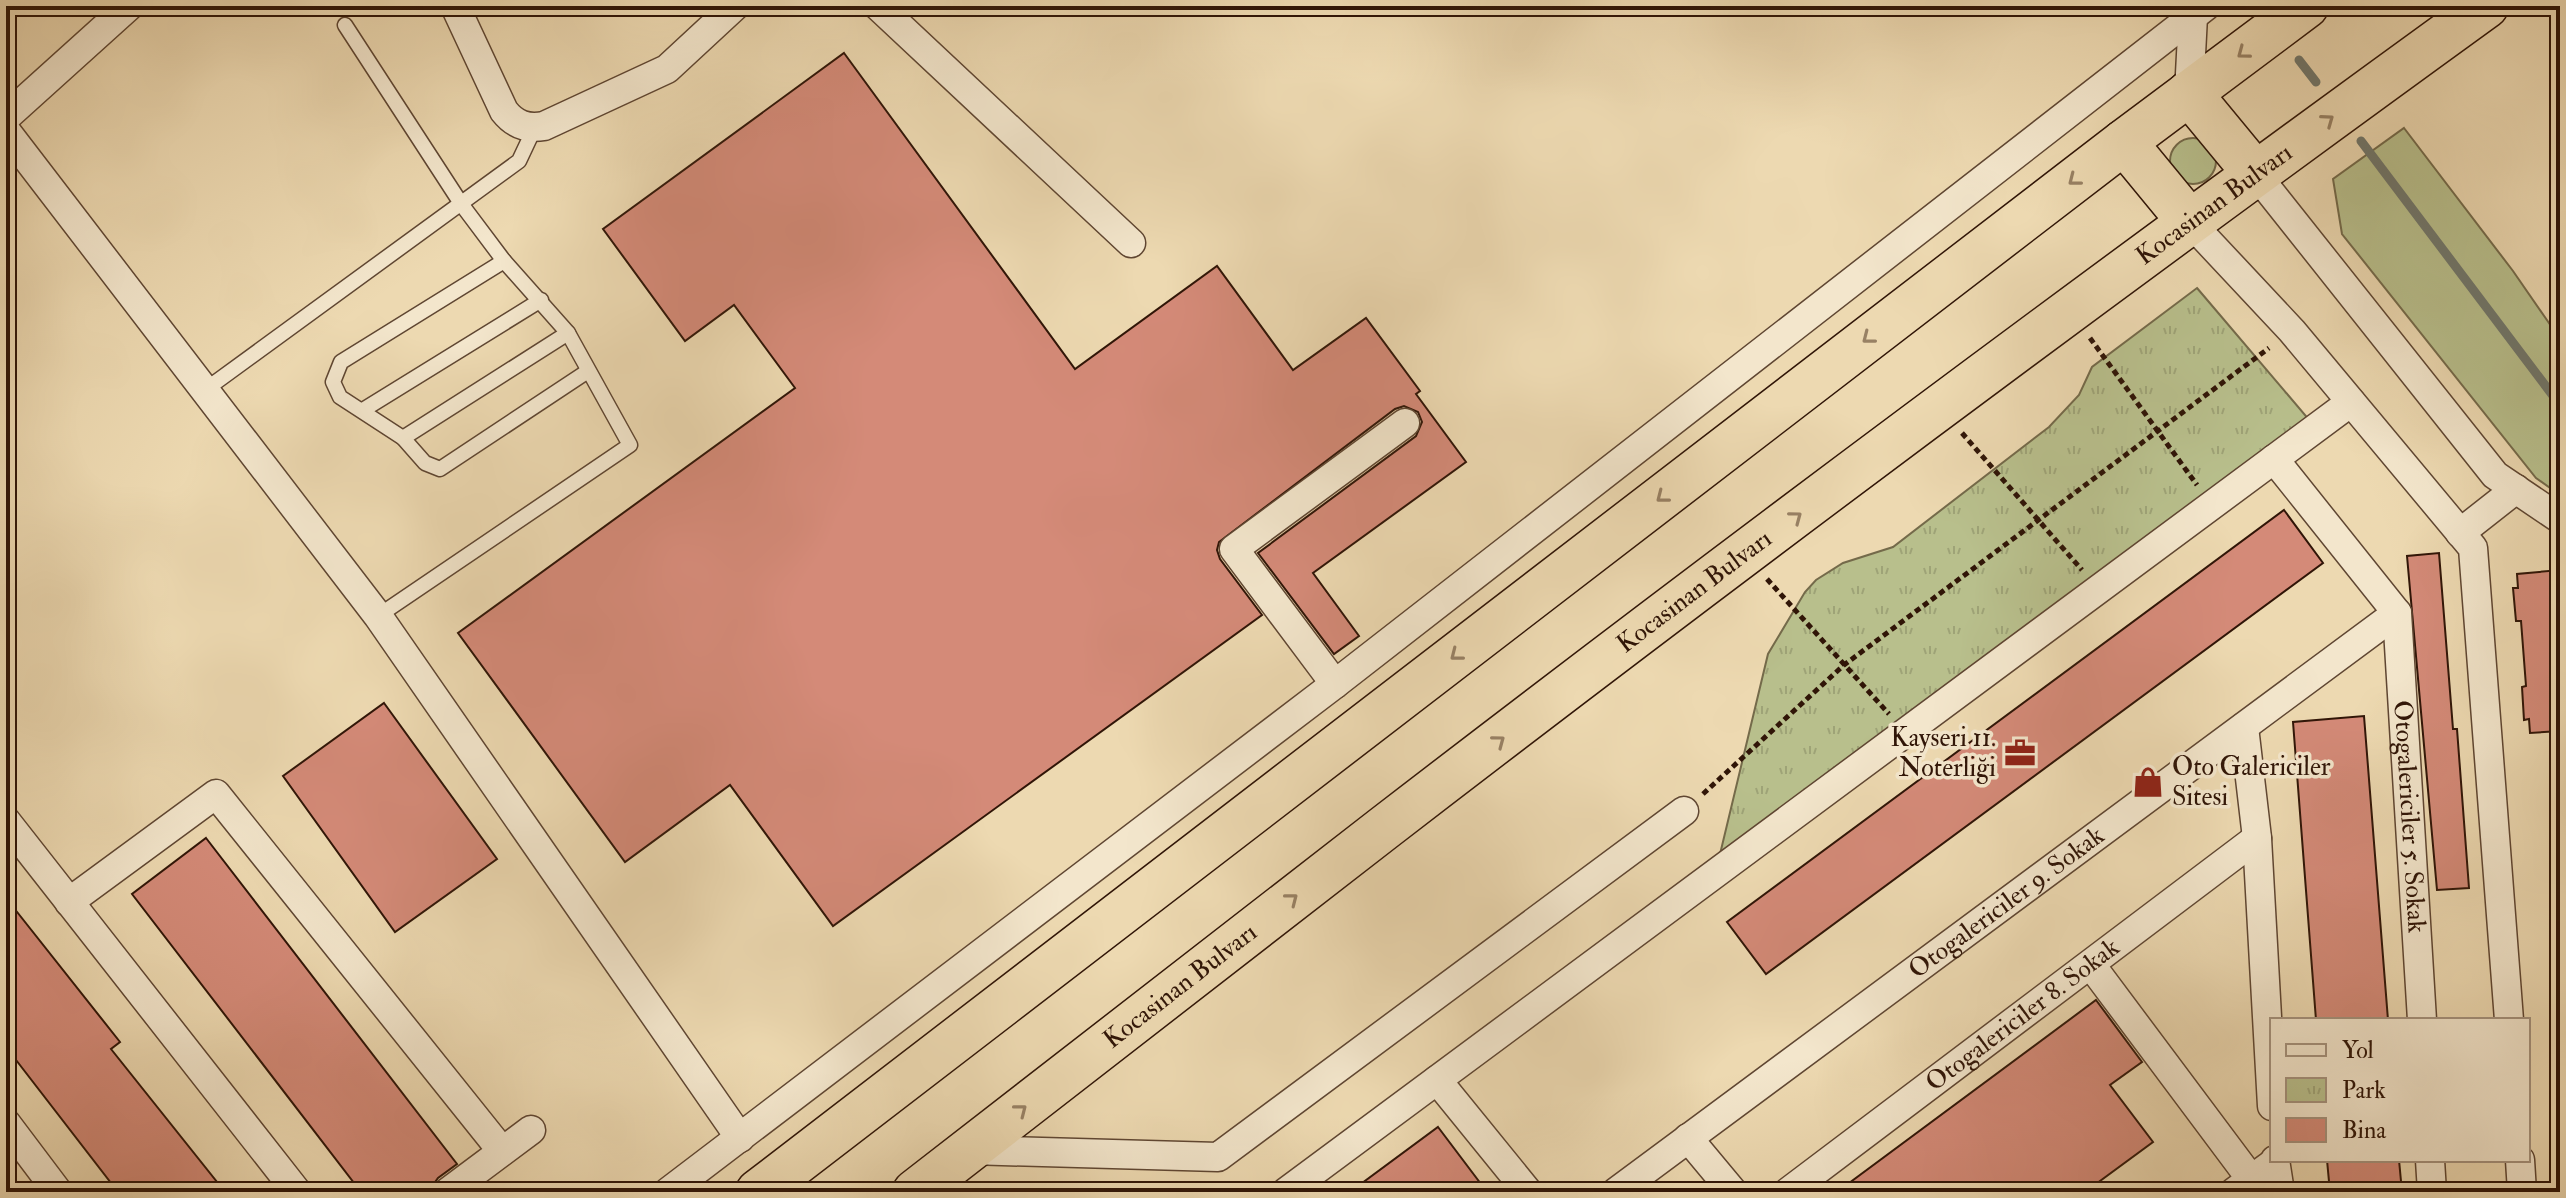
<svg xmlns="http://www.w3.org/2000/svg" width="2566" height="1198" font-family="'IM FELL Double Pica',serif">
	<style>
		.green { fill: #b8bf8c; stroke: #746a4a; stroke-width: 2 }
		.park { fill: url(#park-tufts); stroke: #746a4a; stroke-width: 2 }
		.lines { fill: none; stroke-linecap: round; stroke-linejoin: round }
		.stream { stroke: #70776c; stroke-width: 9 }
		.building { fill: #d48a78; stroke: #301507; stroke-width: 2 }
		.lane-casing { stroke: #5f4632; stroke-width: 17 }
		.street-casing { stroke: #5f4632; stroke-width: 31 }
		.highway-casing { stroke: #301507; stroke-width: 47 }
		.path { stroke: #301507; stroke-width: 5; stroke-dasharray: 6 4; stroke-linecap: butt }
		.lane { stroke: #f3e6cc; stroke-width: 14 }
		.street { stroke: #f3e6cc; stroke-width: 28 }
		.highway { stroke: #edd9b1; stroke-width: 44 }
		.oneway { stroke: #988164 }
		.labels { text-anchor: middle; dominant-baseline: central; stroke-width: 7; stroke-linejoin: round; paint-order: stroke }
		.street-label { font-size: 26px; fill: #301507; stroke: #f3e6cc }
		.poi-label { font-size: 26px; fill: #301507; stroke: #f3e6cc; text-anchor: end }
	</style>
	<defs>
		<pattern id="park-tufts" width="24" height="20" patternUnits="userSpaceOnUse" patternTransform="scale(2)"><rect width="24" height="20" fill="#b8bf8c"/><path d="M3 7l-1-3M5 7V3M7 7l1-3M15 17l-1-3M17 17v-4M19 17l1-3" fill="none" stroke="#9ea377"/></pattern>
	</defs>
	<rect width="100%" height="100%" fill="#edd9b1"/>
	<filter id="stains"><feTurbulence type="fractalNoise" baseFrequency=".0025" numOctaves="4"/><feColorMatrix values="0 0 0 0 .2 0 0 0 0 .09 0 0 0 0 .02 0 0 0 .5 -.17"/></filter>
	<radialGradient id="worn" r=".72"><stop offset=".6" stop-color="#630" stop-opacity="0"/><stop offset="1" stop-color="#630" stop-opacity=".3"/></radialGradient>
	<g class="green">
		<path d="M 2404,128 L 2513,271 L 2560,339 L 2560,495 L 2536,478 L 2342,234 L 2333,179 Z"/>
		<circle cx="2193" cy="161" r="23"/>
	</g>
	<path class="park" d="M 2197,288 L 2311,422 L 1715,875 L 1768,654 L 1805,592 L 1816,580 L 1843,563 L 1893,547 L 2049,427 L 2079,395 L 2092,367 Z"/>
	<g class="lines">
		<g class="stream">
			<path d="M 2299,60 L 2316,82"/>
			<path d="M 2361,141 L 2560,405"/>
		</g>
	</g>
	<g class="building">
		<path d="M 844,53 L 1075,369 L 1217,266 L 1293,370 L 1366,318 L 1420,391 L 1416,394 L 1466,462 L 1313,573 L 1359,636 L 1334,654 L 1258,553 L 1416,436 L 1422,422 L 1418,412 L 1404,406 L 1395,409 L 1219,542 L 1217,550 L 1220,559 L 1262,615 L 833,926 L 730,785 L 625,862 L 458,633 L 795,388 L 734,305 L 685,341 L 603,229 Z"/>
		<path d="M 2284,510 L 2323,563 L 1766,974 L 1727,922 Z"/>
		<path d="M 2439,553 L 2453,729 L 2457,729 L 2469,888 L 2437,890 L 2407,556 Z"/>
		<path d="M 2560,570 L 2560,731 L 2530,733 L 2529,719 L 2524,720 L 2522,687 L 2526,686 L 2521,621 L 2516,621 L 2513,588 L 2518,588 L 2517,574 Z"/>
		<path d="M 384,703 L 497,859 L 395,932 L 283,776 Z"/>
		<path d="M 2364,716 L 2388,1020 L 2316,1020 L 2293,722 Z"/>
		<path d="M 206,838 L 457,1164 L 438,1178 L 428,1192 L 361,1192 L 132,894 Z"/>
		<path d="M 6,898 L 120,1042 L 111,1049 L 225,1192 L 118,1192 L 6,1047 Z"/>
		<path d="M 2096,1000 L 2142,1062 L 2110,1085 L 2153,1142 L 2085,1192 L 1837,1192 Z"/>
		<path d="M 1438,1127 L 1487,1192 L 1350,1192 Z"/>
		<path d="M 2327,1160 L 2399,1160 L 2402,1192 L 2330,1192 Z"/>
	</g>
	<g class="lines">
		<defs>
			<g id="lane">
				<path d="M 345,25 L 462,205 L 504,261 L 568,333 L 630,445 L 378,616"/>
				<path d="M 504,261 L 341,362 L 333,382 L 340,397 L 403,438 L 425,463 L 440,469 L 588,371"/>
				<path d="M 205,390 L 519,161 L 535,127"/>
				<path d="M 363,410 L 541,300"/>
				<path d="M 403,438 L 568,333"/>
			</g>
			<g id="street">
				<path d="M 455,6 L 504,111 C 515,125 527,129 544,126 L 667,69 L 735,6"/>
				<path d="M 878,6 L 1131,243"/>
				<path d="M 2187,7 L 2193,16 L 2189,93"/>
				<path d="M 6,117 L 129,6"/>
				<path d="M 6,131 L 378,616 L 740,1138"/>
				<path d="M 2255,173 L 2495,475 L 2560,519"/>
				<path d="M 2189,221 L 2292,331 L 2473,548 L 2509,1020"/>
				<path d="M 2274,459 L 2397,613"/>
				<path d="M 2460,533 L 2516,489"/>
				<path id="s1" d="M 2397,613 L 2422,1020"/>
				<path d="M 1335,684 L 1234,549 L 1405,423"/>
				<path d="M 2244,727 L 2257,838 L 2272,1106"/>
				<path d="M 6,821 L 297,1192"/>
				<path d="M 69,902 L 216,794 L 502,1151"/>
				<path d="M 2091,965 L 2251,1179"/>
				<path d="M 1437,1080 L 1528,1192"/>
				<path d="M 6,1123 L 58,1192"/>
				<path d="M 1688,1138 L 1733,1192"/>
				<path d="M 969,1150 L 1218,1157 L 1684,811"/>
				<path d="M 2275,1160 L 2280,1192"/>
				<path d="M 2430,1160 L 2432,1192"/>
				<path d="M 2520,1160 L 2522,1192"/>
				<path d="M 448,1192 L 531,1130"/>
				<path d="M 668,1192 L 1335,684 L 2206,6"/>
				<path d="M 1286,1192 L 2351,402"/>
				<path id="s2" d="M 1616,1192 L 2397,613"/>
				<path id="s3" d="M 1788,1192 L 2257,838"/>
				<path d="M 2234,1192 L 2275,1162"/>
			</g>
			<g id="highway">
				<path d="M 2189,93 L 2255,173"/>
				<path d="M 2124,142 L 2189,221"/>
				<path d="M 758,1192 L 2124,142 L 2306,6"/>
				<path id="s4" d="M 915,1192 C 1071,1071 1227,949 1384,828 C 1746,549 2115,275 2486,6"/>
			</g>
		</defs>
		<use href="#lane" class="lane-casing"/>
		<use href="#street" class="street-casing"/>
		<use href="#highway" class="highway-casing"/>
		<g class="path">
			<path d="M 2090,338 L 2197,485"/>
			<path d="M 1962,433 L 2082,570"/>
			<path d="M 1767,579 L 1889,714"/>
			<path d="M 1703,794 L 1844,665 L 2269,348"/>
			<path d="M 1128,1192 L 1140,1183"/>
		</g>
		<use href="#lane" class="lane"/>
		<use href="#street" class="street"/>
		<use href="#highway" class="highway"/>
	</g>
	<defs><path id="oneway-chevron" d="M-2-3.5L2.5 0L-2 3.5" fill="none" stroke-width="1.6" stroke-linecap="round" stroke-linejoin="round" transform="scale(2)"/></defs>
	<g class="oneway">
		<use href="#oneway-chevron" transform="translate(2243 53) rotate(143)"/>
		<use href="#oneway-chevron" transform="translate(2328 120) rotate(-36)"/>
		<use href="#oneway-chevron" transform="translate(2074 180) rotate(142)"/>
		<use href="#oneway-chevron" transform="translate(1868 338) rotate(142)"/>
		<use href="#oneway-chevron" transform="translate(1662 497) rotate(142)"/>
		<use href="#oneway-chevron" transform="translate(1796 517) rotate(-37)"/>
		<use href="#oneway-chevron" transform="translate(1456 655) rotate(142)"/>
		<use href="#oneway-chevron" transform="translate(1499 741) rotate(-37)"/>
		<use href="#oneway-chevron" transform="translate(1292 899) rotate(-38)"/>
		<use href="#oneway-chevron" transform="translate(1021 1110) rotate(-38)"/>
	</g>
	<defs>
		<symbol id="office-bare" viewBox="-9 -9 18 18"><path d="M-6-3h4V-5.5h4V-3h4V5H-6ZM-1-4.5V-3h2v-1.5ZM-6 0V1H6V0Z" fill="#8f2418" stroke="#f3e6cc" stroke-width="2.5" paint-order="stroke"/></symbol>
		<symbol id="shop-bare" viewBox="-9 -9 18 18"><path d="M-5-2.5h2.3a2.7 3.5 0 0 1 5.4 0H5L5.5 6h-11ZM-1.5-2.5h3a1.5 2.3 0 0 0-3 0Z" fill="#8f2418" stroke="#f3e6cc" stroke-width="2.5" paint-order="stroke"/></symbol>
	</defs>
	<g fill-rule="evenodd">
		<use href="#office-bare" x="1998" y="731" width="44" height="44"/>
		<use href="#shop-bare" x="2126" y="760" width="44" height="44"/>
	</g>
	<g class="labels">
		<g class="street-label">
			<text stroke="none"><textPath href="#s4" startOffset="1632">Kocasinan Bulvarı</textPath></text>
			<text stroke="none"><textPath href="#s4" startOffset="984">Kocasinan Bulvarı</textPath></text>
			<text stroke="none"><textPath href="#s1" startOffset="204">Otogalericiler 5. Sokak</textPath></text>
			<text stroke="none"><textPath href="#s2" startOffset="486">Otogalericiler 9. Sokak</textPath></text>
			<text stroke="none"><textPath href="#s4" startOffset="336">Kocasinan Bulvarı</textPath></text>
			<text stroke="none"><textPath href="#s3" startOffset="294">Otogalericiler 8. Sokak</textPath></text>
		</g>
		<g class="poi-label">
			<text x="1996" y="738">Kayseri 11.<tspan x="1996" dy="30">Noterliği</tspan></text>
			<text x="2172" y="767" text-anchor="start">Oto Galericiler<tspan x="2172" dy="30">Sitesi</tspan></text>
		</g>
	</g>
	<rect width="2566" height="1198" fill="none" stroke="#edd9b1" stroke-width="32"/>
	<rect x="8" y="8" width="2550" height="1182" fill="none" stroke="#301507" stroke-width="4"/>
	<rect x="16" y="16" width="2534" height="1166" fill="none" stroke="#301507" stroke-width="2"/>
	<rect x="2270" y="1018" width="260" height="144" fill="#f3e6cc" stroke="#a5927d" stroke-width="2"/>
	<rect x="2286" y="1044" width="40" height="12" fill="#f3e6cc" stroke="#a5927d" stroke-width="2"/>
	<text x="2342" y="1058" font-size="24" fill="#301507">Yol</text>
	<rect x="2286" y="1078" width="40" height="24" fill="url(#park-tufts)" stroke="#a5927d" stroke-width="2"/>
	<text x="2342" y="1098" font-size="24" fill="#301507">Park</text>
	<rect x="2286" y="1118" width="40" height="24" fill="#d48a78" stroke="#a5927d" stroke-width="2"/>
	<text x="2342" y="1138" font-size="24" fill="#301507">Bina</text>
	<rect width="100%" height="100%" filter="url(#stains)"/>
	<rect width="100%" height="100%" fill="url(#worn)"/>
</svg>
